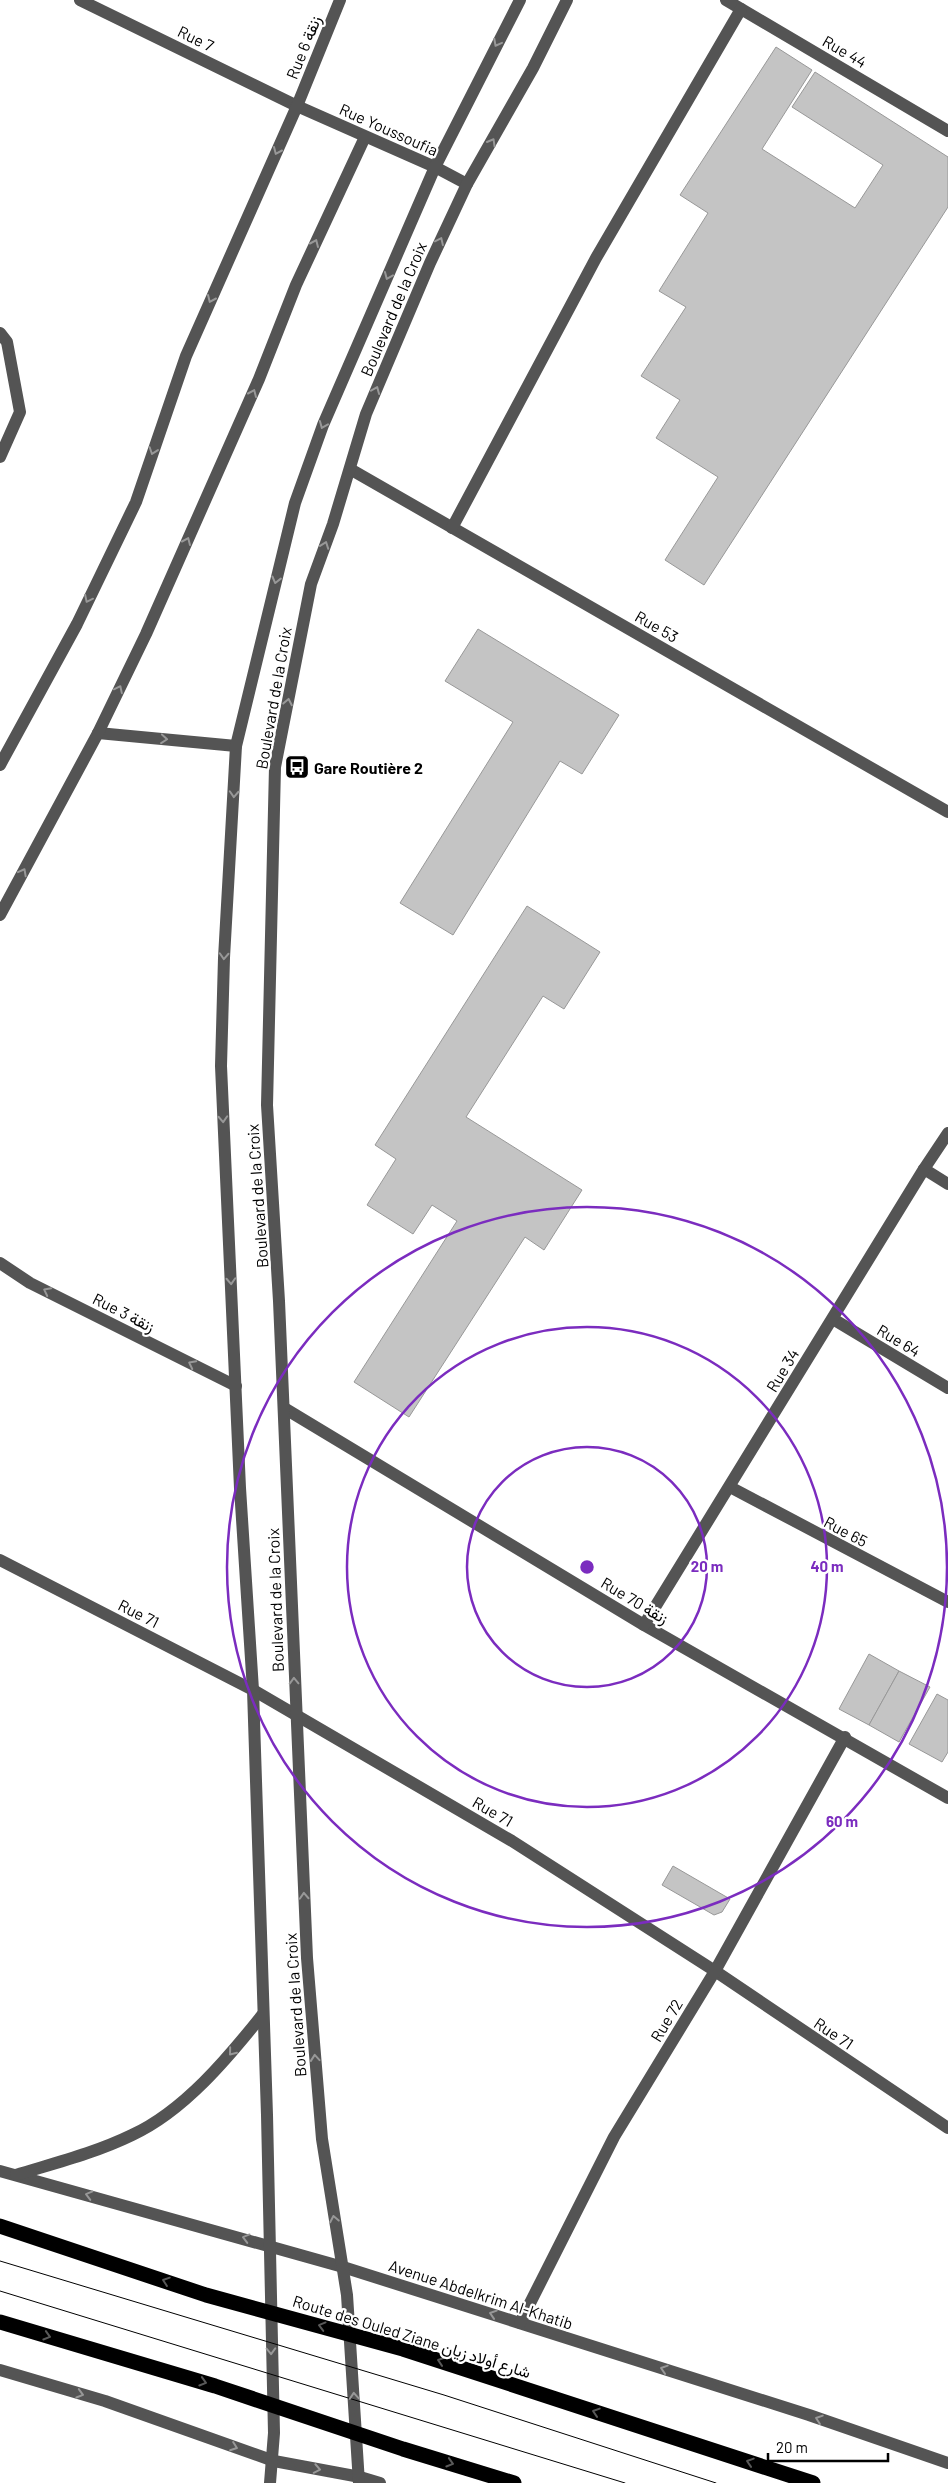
<svg xmlns="http://www.w3.org/2000/svg" width="948" height="2483" font-family="Barlow,Vazirmatn,sans-serif">
	<style>
		.building { fill: #c4c4c4; stroke: #989898 }
		.lines { fill: none; stroke-linecap: round; stroke-linejoin: round }
		.minor { stroke: #545454; stroke-width: 12 }
		.highway { stroke: #000; stroke-width: 15 }
		.tram { stroke: #000; stroke-width: 1 }
		.oneway { stroke: #989898 }
		.oneway2 { stroke: #595959 }
		.ring { fill: none; stroke: #7b2cbf; stroke-width: 2.5 }
		.labels { text-anchor: middle; dominant-baseline: central; stroke-width: 4.5; stroke-linejoin: round; paint-order: stroke }
		.street-label { font-size: 16px; fill: #000; stroke: #fff }
		.poi-label { font-size: 16px; font-weight: bold; fill: #000; stroke: #fff; text-anchor: start }
		.centre { fill: #7b2cbf; stroke: #fff; stroke-width: 2.5 }
		.ring-label { font-size: 15px; text-anchor: middle; font-weight: bold; fill: #7b2cbf; stroke: #fff; stroke-width: 4.5; stroke-linejoin: round; paint-order: stroke }
	</style>
	<rect width="100%" height="100%" fill="#fff"/>
	<g class="building">
		<path d="M 776,47 L 812,70 L 762,149 L 855,208 L 883,165 L 792,107 L 815,72 L 948,157 L 948,207 L 704,585 L 665,560 L 718,477 L 656,438 L 680,400 L 641,376 L 686,307 L 659,291 L 708,213 L 680,195 Z"/>
		<path d="M 478,629 L 619,715 L 582,774 L 560,761 L 453,935 L 400,903 L 513,722 L 445,681 Z"/>
		<path d="M 527,906 L 600,952 L 564,1009 L 543,996 L 466,1117 L 582,1190 L 544,1250 L 525,1237 L 409,1417 L 354,1382 L 457,1221 L 432,1205 L 413,1234 L 367,1205 L 396,1159 L 375,1145 Z"/>
		<path d="M 869,1654 L 899,1671 L 869,1725 L 839,1709 Z"/>
		<path d="M 899,1671 L 930,1687 L 899,1742 L 869,1725 Z"/>
		<path d="M 937,1694 L 948,1700 L 948,1752 L 942,1762 L 909,1744 Z"/>
		<path d="M 673,1866 L 730,1899 L 722,1912 L 714,1915 L 662,1885 Z"/>
	</g>
	<g class="lines">
		<g class="minor">
			<path d="M 80,0 L 297,106 L 435,167 L 467,184"/>
			<path d="M 726,0 L 948,131"/>
			<path d="M 0,333 L 7,342 L 20,412 L 0,457"/>
			<path d="M 350,469 L 948,812"/>
			<path d="M 452,528 L 596,258 L 741,9"/>
			<path d="M 98,733 L 236,746"/>
			<path d="M 0,765 L 77,624 L 136,502 L 186,356 L 297,106 L 340,0"/>
			<path d="M 0,915 L 98,733 L 146,634 L 259,379 L 296,285 L 365,137"/>
			<path d="M 924,1169 L 948,1184"/>
			<path d="M 0,1263 L 30,1283 L 236,1386"/>
			<path d="M 833,1319 L 948,1388"/>
			<path d="M 284,1408 L 644,1625 L 948,1798"/>
			<path d="M 730,1487 L 948,1602"/>
			<path d="M 0,1560 L 253,1690 L 512,1841 L 715,1971 L 948,2128"/>
			<path d="M 644,1625 L 924,1169 L 948,1133"/>
			<path d="M 0,2171 L 343,2267 L 809,2415 L 948,2463"/>
			<path d="M 16,2175 C 55,2163 95,2153 132,2135 C 184,2111 228,2058 263,2014"/>
			<path d="M 520,2323 L 614,2137 L 715,1971 L 845,1737"/>
			<path d="M 0,2370 L 105,2401 L 274,2461 L 360,2477 L 380,2483"/>
			<path d="M 270,2483 L 274,2433 L 267,2115 L 253,1690 L 240,1488 L 221,1066 L 224,958 L 236,746 L 295,503 L 323,425 L 435,167 L 520,0"/>
			<path d="M 359,2483 L 347,2295 L 322,2139 L 307,1958 L 279,1301 L 267,1105 L 275,767 L 311,584 L 333,524 L 366,414 L 430,263 L 467,184 L 533,68 L 567,0"/>
		</g>
		<g class="highway">
			<path d="M 0,2226 L 206,2295 L 403,2349 L 813,2483"/>
			<path d="M 0,2322 L 215,2386 L 403,2449 L 514,2483"/>
		</g>
		<g class="tram">
			<path d="M 0,2261 L 444,2395 L 716,2483"/>
			<path d="M 0,2291 L 625,2483"/>
		</g>
	</g>
	<defs><path id="oneway-chevron" d="M-2-3.5L2.5 0L-2 3.5" fill="none" stroke-width="1.6" stroke-linecap="round" stroke-linejoin="round" transform="scale(1.25)"/></defs>
	<g class="oneway">
		<use href="#oneway-chevron" transform="translate(497 43) rotate(118)"/>
		<use href="#oneway-chevron" transform="translate(492 142) rotate(-60)"/>
		<use href="#oneway-chevron" transform="translate(277 151) rotate(114)"/>
		<use href="#oneway-chevron" transform="translate(440 241) rotate(-65)"/>
		<use href="#oneway-chevron" transform="translate(315 243) rotate(-66)"/>
		<use href="#oneway-chevron" transform="translate(388 276) rotate(113)"/>
		<use href="#oneway-chevron" transform="translate(211 299) rotate(114)"/>
		<use href="#oneway-chevron" transform="translate(376 390) rotate(-68)"/>
		<use href="#oneway-chevron" transform="translate(253 393) rotate(-66)"/>
		<use href="#oneway-chevron" transform="translate(323 425) rotate(112)"/>
		<use href="#oneway-chevron" transform="translate(153 451) rotate(109)"/>
		<use href="#oneway-chevron" transform="translate(187 541) rotate(-66)"/>
		<use href="#oneway-chevron" transform="translate(325 545) rotate(-70)"/>
		<use href="#oneway-chevron" transform="translate(276 580) rotate(104)"/>
		<use href="#oneway-chevron" transform="translate(88 599) rotate(116)"/>
		<use href="#oneway-chevron" transform="translate(119 689) rotate(-64)"/>
		<use href="#oneway-chevron" transform="translate(288 702) rotate(-79)"/>
		<use href="#oneway-chevron" transform="translate(164 739) rotate(5)"/>
		<use href="#oneway-chevron" transform="translate(234 794) rotate(93)"/>
		<use href="#oneway-chevron" transform="translate(23 872) rotate(-62)"/>
		<use href="#oneway-chevron" transform="translate(224 956) rotate(93)"/>
		<use href="#oneway-chevron" transform="translate(223 1119) rotate(87)"/>
		<use href="#oneway-chevron" transform="translate(231 1281) rotate(87)"/>
		<use href="#oneway-chevron" transform="translate(47 1291) rotate(-153)"/>
		<use href="#oneway-chevron" transform="translate(192 1364) rotate(-153)"/>
		<use href="#oneway-chevron" transform="translate(294 1681) rotate(-92)"/>
		<use href="#oneway-chevron" transform="translate(304 1896) rotate(-93)"/>
		<use href="#oneway-chevron" transform="translate(232 2052) rotate(129)"/>
		<use href="#oneway-chevron" transform="translate(315 2058) rotate(-95)"/>
		<use href="#oneway-chevron" transform="translate(89 2195) rotate(-165)"/>
		<use href="#oneway-chevron" transform="translate(334 2219) rotate(-101)"/>
		<use href="#oneway-chevron" transform="translate(246 2238) rotate(-165)"/>
		<use href="#oneway-chevron" transform="translate(493 2314) rotate(-162)"/>
		<use href="#oneway-chevron" transform="translate(271 2351) rotate(88)"/>
		<use href="#oneway-chevron" transform="translate(664 2369) rotate(-162)"/>
		<use href="#oneway-chevron" transform="translate(80 2394) rotate(16)"/>
		<use href="#oneway-chevron" transform="translate(354 2396) rotate(-94)"/>
		<use href="#oneway-chevron" transform="translate(819 2419) rotate(-161)"/>
		<use href="#oneway-chevron" transform="translate(234 2447) rotate(20)"/>
		<use href="#oneway-chevron" transform="translate(317 2469) rotate(11)"/>
	</g>
	<g class="oneway2">
		<use href="#oneway-chevron" transform="translate(166 2281) rotate(-161)"/>
		<use href="#oneway-chevron" transform="translate(322 2326) rotate(-165)"/>
		<use href="#oneway-chevron" transform="translate(47 2336) rotate(17)"/>
		<use href="#oneway-chevron" transform="translate(441 2361) rotate(-162)"/>
		<use href="#oneway-chevron" transform="translate(203 2382) rotate(17)"/>
		<use href="#oneway-chevron" transform="translate(596 2412) rotate(-162)"/>
		<use href="#oneway-chevron" transform="translate(750 2462) rotate(-162)"/>
		<use href="#oneway-chevron" transform="translate(450 2463) rotate(17)"/>
	</g>
	<g class="ring">
		<circle cx="587" cy="1567" r="120"/>
		<circle cx="587" cy="1567" r="240"/>
		<circle cx="587" cy="1567" r="360"/>
	</g>
	<defs>
		<symbol id="bus-square" viewBox="-11 -11 22 22"><rect x="-9" y="-9" width="18" height="18" rx="4" fill="#000" stroke="#fff"/><path d="M-5-6H5V4H4V6H2V4H-2V6H-4V4H-5ZM-3.5-4V0h7V-4ZM-3.5 1.2v1.5H-2V1.2ZM2 1.2v1.5H3.5V1.2Z" fill="#fff"/></symbol>
	</defs>
	<g fill-rule="evenodd">
		<use href="#bus-square" x="283" y="753" width="28" height="28"/>
	</g>
	<g class="labels">
		<g class="street-label">
			<text transform="translate(196 38) rotate(26)">Rue 7</text>
			<text transform="translate(303 47) rotate(-68)">Rue 6 زنقة</text>
			<text transform="translate(845 51) rotate(30)">Rue 44</text>
			<text transform="translate(389 129) rotate(24)">Rue Youssoufia</text>
			<text transform="translate(393 309) rotate(-67)">Boulevard de la Croix</text>
			<text transform="translate(657 626) rotate(30)">Rue 53</text>
			<text transform="translate(273 698) rotate(-80)">Boulevard de la Croix</text>
			<text transform="translate(257 1196) rotate(-94)">Boulevard de la Croix</text>
			<text transform="translate(124 1312) rotate(27)">Rue 3 زنقة</text>
			<text transform="translate(899 1340) rotate(31)">Rue 64</text>
			<text transform="translate(782 1370) rotate(-59)">Rue 34</text>
			<text transform="translate(846 1531) rotate(28)">Rue 65</text>
			<text transform="translate(275 1600) rotate(-92)">Boulevard de la Croix</text>
			<text transform="translate(635 1600) rotate(31)">Rue 70 زنقة</text>
			<text transform="translate(139 1613) rotate(27)">Rue 71</text>
			<text transform="translate(493 1811) rotate(30)">Rue 71</text>
			<text transform="translate(295 2005) rotate(-94)">Boulevard de la Croix</text>
			<text transform="translate(666 2020) rotate(-59)">Rue 72</text>
			<text transform="translate(834 2033) rotate(34)">Rue 71</text>
			<text transform="translate(481 2294) rotate(18)">Avenue Abdelkrim Al-Khatib</text>
			<text transform="translate(412 2336) rotate(17)">Route des Ouled Ziane شارع أولاد زيان</text>
		</g>
		<g class="poi-label">
			<text x="314" y="767">Gare Routière 2</text>
		</g>
	</g>
	<circle cx="587" cy="1567" r="8" class="centre"/>
	<g class="ring-label">
		<text x="707" y="1572">20 m</text>
		<text x="827" y="1572">40 m</text>
		<text x="842" y="1827">60 m</text>
	</g>
	<path d="M768 2453v8h120v-8" fill="none" stroke="#000000" stroke-width="2.5"/>
	<text x="776" y="2453" font-size="15" fill="#000000" stroke="#ffffff" stroke-width="4" paint-order="stroke">20 m</text>
</svg>
